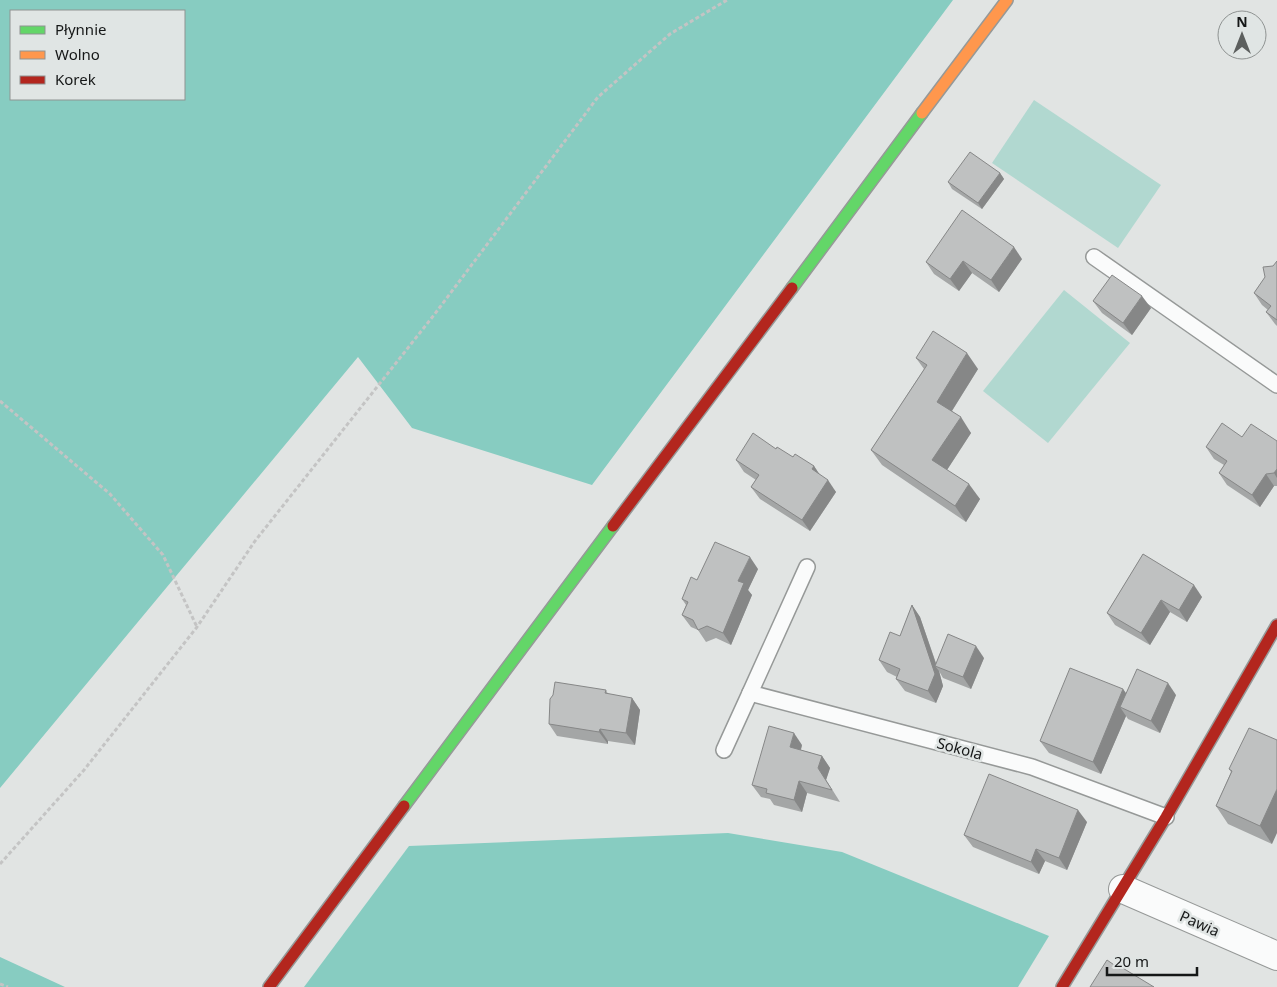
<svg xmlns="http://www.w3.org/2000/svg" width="1277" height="987" font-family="'Noto Sans',sans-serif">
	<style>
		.green { fill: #b1d8d0 }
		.forest { fill: #87ccc1; fill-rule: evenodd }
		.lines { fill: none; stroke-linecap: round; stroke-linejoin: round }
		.lane-casing { stroke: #969998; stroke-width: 18 }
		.street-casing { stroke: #969998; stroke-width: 30 }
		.fast-casing { stroke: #969998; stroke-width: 14 }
		.slow-casing { stroke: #969998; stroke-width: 14 }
		.jam-casing { stroke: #969998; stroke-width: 14 }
		.path { stroke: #c4c4c4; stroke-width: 3; stroke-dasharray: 4 2.5; stroke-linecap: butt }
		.lane { stroke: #fafbfb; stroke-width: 15 }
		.street { stroke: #fafbfb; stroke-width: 28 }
		.fast { stroke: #63d668; stroke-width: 11 }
		.slow { stroke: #ff974d; stroke-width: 11 }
		.jam { stroke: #b3261e; stroke-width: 11 }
		.wall { fill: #a4a6a6 }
		.shaded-wall { fill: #868787 }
		.building { fill: #bfc1c1; stroke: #868787 }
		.labels { text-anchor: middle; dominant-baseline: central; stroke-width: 5; stroke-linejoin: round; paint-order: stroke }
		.street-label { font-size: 15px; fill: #151717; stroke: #e0e5e4 }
	</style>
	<rect width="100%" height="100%" fill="#e1e4e3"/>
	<g class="green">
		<path d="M 1034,100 L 1161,185 L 1118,248 L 992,163 Z"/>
		<path d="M 1064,290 L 1130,343 L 1048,443 L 983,391 Z"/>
	</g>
	<g class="forest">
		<path d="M 0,0 L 953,0 L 592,485 L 412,428 L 358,357 L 0,788 ZM 11,11 L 184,11 L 184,99 L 11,99 Z"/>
		<path d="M 728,833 L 842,852 L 1049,936 L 1018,987 L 304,987 L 409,846 Z"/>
		<path d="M 0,957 L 65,987 L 0,987 Z"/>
	</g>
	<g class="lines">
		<defs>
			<g id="lane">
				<path d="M 1094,257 L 1277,385"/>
				<path d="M 807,567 L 750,693 L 1032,767 L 1166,817"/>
				<path d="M 724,750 L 750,693"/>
			</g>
			<path id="street" d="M 1123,889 L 1277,956"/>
			<g id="fast">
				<path d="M 792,288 L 922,113"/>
				<path d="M 404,806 L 613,526"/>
			</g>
			<path id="slow" d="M 922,113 L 1007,0"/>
			<g id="jam">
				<path d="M 613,526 L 792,288"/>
				<path d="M 269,987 L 404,806"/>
				<path d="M 1062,987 L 1166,817 L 1277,625"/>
			</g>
		</defs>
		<use href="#lane" class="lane-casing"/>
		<use href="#street" class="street-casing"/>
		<use href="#fast" class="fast-casing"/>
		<use href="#slow" class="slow-casing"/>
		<use href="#jam" class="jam-casing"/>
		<g class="path">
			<path d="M 0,401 L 110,494 L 163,555 L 197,627"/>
			<path d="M 0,864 L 84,770 L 197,627 L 255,541 L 434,315 L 598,97 L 670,34 L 727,0"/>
			<path d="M 0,984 L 8,987"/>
		</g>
		<use href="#lane" class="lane"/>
		<use href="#street" class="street"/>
		<use href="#fast" class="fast"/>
		<use href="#slow" class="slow"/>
		<use href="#jam" class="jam"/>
	</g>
	<g class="wall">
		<path d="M 1000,173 L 1004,179 L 982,209 L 952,189 L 948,182 Z"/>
		<path d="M 1022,259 L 999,292 L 972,273 L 959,291 L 934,274 L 926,262 Z"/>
		<path d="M 1277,261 L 1277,326 L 1275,324 L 1266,312 L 1268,310 L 1262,305 L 1254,293 Z"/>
		<path d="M 1093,301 L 1151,308 L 1132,335 L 1102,313 Z"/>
		<path d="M 916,358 L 978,369 L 952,411 L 971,433 L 947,470 L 980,499 L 966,522 L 882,465 L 871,450 L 924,369 Z"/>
		<path d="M 1242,437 L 1277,441 L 1277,486 L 1274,486 L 1260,507 L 1227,485 L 1219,473 L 1224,465 L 1214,459 L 1206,447 Z"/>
		<path d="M 776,449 L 793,457 L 814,466 L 819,474 L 836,492 L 810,531 L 760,499 L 751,487 L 756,480 L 744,472 L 736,460 Z"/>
		<path d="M 1143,554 L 1202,597 L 1187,622 L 1170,612 L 1150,645 L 1115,625 L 1107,613 Z"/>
		<path d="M 758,569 L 748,590 L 752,595 L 731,645 L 716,638 L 706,642 L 698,630 L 691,627 L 682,615 L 686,605 L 682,599 L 697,580 Z"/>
		<path d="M 912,605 L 920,617 L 936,663 L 984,658 L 971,689 L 943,678 L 939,671 L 943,686 L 936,703 L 905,691 L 896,679 L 897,677 L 887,672 L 879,660 L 900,636 Z"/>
		<path d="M 1123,689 L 1126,693 L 1176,695 L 1160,733 L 1128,719 L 1126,716 L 1101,774 L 1049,753 L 1040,741 Z"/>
		<path d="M 606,690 L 608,694 L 632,698 L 640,710 L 635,745 L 608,741 L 608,744 L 557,736 L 549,724 Z"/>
		<path d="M 1277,740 L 1272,844 L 1228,824 L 1216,806 L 1231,772 L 1229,769 Z"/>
		<path d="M 802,745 L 801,750 L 822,756 L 830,768 L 826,780 L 840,802 L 807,793 L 802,812 L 774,805 L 770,799 L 761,797 L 752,785 Z"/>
		<path d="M 1087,822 L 1067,870 L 1045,861 L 1039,874 L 973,847 L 964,835 Z"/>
	</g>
	<g class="shaded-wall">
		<path d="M 1000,173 L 1004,179 L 982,209 L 978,203 Z"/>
		<path d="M 1014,247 L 1022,259 L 999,292 L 991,280 Z"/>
		<path d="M 963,261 L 972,273 L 959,291 L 950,279 Z"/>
		<path d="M 1142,296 L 1151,308 L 1132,335 L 1123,323 Z"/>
		<path d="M 967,353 L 978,369 L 948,417 L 937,402 Z"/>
		<path d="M 961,417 L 971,433 L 943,476 L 932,460 Z"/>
		<path d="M 814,466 L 822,478 L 812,469 Z"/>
		<path d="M 1277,469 L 1277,478 L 1274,473 Z"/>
		<path d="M 1266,474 L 1274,486 L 1260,507 L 1252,495 Z"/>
		<path d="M 828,480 L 836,492 L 810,531 L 802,520 Z"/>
		<path d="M 969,484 L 980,499 L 966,522 L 955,506 Z"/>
		<path d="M 750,557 L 758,569 L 748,590 L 752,595 L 731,645 L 723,633 L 738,581 Z"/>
		<path d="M 1194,585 L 1202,597 L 1187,622 L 1179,610 Z"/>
		<path d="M 1161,600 L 1170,612 L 1150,645 L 1141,633 Z"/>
		<path d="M 912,605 L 920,617 L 937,667 L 935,666 L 939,671 L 943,686 L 936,703 L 928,691 Z"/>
		<path d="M 976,646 L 984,658 L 971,689 L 963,677 Z"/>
		<path d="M 1168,683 L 1176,695 L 1160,733 L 1151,721 Z"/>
		<path d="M 1123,689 L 1131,701 L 1120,707 L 1126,716 L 1101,774 L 1093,762 Z"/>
		<path d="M 632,698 L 640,710 L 635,745 L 626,733 Z"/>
		<path d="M 600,729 L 608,741 L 608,744 L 599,732 Z"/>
		<path d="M 794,733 L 802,745 L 798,759 L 790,747 Z"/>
		<path d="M 822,756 L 830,768 L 826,780 L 840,802 L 818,768 Z"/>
		<path d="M 799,781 L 807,793 L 802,812 L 794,800 Z"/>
		<path d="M 1277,789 L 1277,833 L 1272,844 L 1260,826 Z"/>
		<path d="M 1078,810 L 1087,822 L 1067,870 L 1059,858 Z"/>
		<path d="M 1036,849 L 1045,861 L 1039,874 L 1031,862 Z"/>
	</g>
	<g class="building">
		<path d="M 970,152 L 1000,173 L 978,203 L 948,182 Z"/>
		<path d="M 962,210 L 1014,247 L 991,280 L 963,261 L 950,279 L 926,262 Z"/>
		<path d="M 1277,261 L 1277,320 L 1266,312 L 1271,306 L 1254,293 L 1265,277 L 1263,267 L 1273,266 Z"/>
		<path d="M 1112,275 L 1142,296 L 1123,323 L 1093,301 Z"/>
		<path d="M 933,331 L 967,353 L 937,402 L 961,417 L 932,460 L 969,484 L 955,506 L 871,450 L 927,365 L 916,358 Z"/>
		<path d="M 1222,423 L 1242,437 L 1251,424 L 1277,441 L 1277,469 L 1274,473 L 1266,474 L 1252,495 L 1219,473 L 1227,461 L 1206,447 Z"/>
		<path d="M 753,433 L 776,449 L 777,447 L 793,457 L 795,454 L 814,466 L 812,469 L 828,480 L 802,520 L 751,487 L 759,475 L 736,460 Z"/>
		<path d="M 715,542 L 750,557 L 738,581 L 744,583 L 723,633 L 707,626 L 698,630 L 693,620 L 682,615 L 688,602 L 682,599 L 691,577 L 697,580 Z"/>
		<path d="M 1143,554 L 1194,585 L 1179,610 L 1161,600 L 1141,633 L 1107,613 Z"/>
		<path d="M 912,605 L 935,674 L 928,691 L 896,679 L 900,669 L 879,660 L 890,632 L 900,636 Z"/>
		<path d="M 948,634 L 976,646 L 963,677 L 935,666 Z"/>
		<path d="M 1070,668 L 1123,689 L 1093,762 L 1040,741 Z"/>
		<path d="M 1137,669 L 1168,683 L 1151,721 L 1120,707 Z"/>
		<path d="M 555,682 L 606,690 L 605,693 L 632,698 L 626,733 L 600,729 L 599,732 L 549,724 L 550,699 L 553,695 Z"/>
		<path d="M 769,726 L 794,733 L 790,747 L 822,756 L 818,768 L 832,790 L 799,781 L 794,800 L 766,793 L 767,789 L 752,785 Z"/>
		<path d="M 1249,728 L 1277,740 L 1277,789 L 1260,826 L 1216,806 L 1232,771 L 1229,769 Z"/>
		<path d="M 989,774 L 1078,810 L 1059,858 L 1036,849 L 1031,862 L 964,835 Z"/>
		<path d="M 1107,960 L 1120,969 L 1121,967 L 1154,987 L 1090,987 Z"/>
	</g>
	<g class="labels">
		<g class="street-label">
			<text transform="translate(960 748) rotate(15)">Sokola</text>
			<text transform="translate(1200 923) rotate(24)">Pawia</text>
		</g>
	</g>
	<rect x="10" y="10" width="175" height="90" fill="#e0e5e4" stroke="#8f9392"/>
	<rect x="20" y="26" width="25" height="8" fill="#63d668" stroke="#8f9392"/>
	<text x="55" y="35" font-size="15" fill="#151717">Płynnie</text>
	<rect x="20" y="51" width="25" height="8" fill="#ff974d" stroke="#8f9392"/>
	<text x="55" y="60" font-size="15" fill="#151717">Wolno</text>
	<rect x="20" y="76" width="25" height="8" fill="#b3261e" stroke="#8f9392"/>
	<text x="55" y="85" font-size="15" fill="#151717">Korek</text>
	<g transform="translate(1242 35)"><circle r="24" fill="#e0e5e4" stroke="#8f9392"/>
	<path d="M0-4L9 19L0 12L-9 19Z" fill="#5c5f5e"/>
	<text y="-8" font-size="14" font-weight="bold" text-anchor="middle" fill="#151717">N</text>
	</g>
	<path d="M1107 967v8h90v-8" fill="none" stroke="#151717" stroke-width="2.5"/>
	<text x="1114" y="967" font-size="15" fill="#151717" stroke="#e0e5e4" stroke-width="4" paint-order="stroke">20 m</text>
</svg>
